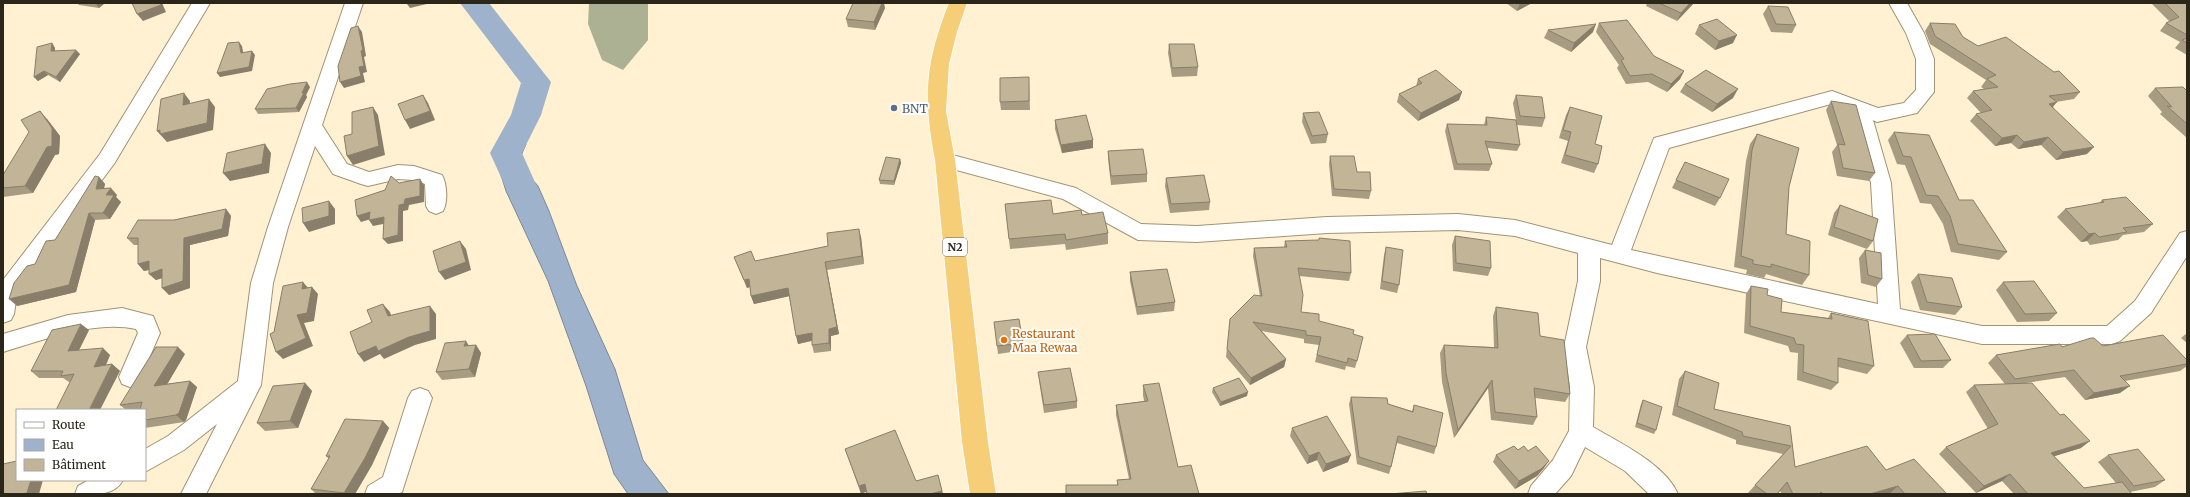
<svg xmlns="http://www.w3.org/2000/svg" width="2190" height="497" font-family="Merriweather,serif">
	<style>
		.forest { fill: #abb192 }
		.water { fill: #9eb2cc; stroke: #7c8897 }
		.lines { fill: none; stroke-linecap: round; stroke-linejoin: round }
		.river { fill: #9eb2cc; fill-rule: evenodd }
		.minor-casing { stroke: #a09376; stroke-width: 2 }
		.trunk-casing { stroke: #fff; stroke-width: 2 }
		.minor { fill: #fff; fill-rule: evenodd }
		.trunk { fill: #f6ce78; fill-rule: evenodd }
		.wall { fill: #a79b82 }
		.shaded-wall { fill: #887e6a }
		.building { fill: #c2b497; stroke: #887e6a }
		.service-dot { fill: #5c6f8a; stroke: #fff; stroke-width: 1.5 }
		.food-dot { fill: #e8710a; stroke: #fff; stroke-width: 1.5 }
		.labels { text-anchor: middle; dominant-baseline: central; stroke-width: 4; stroke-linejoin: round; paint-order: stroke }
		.shield { fill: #fff; stroke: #6b675f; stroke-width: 1 }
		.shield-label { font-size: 11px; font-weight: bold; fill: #2b261a }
		.service-label { font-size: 12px; fill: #4e5e75; stroke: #fff; text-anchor: start }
		.food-label { font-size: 12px; fill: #c56008; stroke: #fff; text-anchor: start }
	</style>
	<rect width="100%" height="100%" fill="#fff1d1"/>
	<path class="forest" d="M 589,3 L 648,3 L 648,40 L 623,70 L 602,60 L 588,24 Z"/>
	<path class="water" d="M 526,144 L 518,163 L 538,186 L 549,211 L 577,286 L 615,369 L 643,460 L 669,494 L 628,494 L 614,474 L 586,386 L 548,281 L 506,191 L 499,169 L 497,147 Z"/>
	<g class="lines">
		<path class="river" d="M 460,3 L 489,3 L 551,82 L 541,115 L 522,153 L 538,189 L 534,197 L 522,201 L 510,197 L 490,153 L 511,115 L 521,83 Z"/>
		<defs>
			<g id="minor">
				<path d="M 192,3 L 210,3 L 114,164 L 17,293 L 14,314 L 11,320 L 3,323 L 3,280 L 100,154 Z"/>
				<path d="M 345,3 L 363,3 L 322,125 L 347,164 L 369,172 L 398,165 L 414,166 L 442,175 C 447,184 448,202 443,211 L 436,214 L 429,211 L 426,206 L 425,184 L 413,180 L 398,179 L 368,186 L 361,184 L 333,174 L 315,146 L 288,227 L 273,283 L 261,385 L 206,494 L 181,494 L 217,424 L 184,450 L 145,472 L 145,449 L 168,436 L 238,381 L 251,283 L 268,227 Z"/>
				<path d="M 1889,3 L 1907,3 L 1924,33 L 1934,59 L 1934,92 L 1917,113 L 1877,122 L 1873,120 L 1891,183 L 1900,309 L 1982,326 L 2107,326 L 2135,301 L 2180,233 L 2187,231 L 2187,256 L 2151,313 L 2120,341 L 2112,344 L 1982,344 L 1657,273 L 1600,258 L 1600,281 L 1586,347 L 1594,387 L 1593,427 C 1620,443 1665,464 1678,494 L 1649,494 L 1625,471 L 1585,447 L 1571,476 L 1555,494 L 1528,494 L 1531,486 L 1553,460 L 1569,431 L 1570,387 L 1564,347 L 1578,281 L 1578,253 L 1515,236 L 1458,230 L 1327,233 L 1197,242 L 1138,240 L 1063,199 L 938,165 L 935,160 L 938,155 L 945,153 L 1076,188 L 1141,224 L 1197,226 L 1327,217 L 1458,214 L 1515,220 L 1612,245 L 1654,138 L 1832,91 L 1878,108 L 1904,103 L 1916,90 L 1916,59 L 1906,33 ZM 1831,104 L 1852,112 L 1871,183 L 1878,304 L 1631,250 L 1669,148 Z"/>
				<path d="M 122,308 L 153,316 L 160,333 L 138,384 L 130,387 L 122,384 L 119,377 L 138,333 L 136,329 C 95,320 43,340 3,352 L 3,334 L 68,315 Z"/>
				<path d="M 420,388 L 428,391 L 432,398 L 402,492 L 398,494 L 365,494 L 368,486 L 383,477 L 408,398 L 412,391 Z"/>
				<path d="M 89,480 L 123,480 C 114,497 93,494 75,494 L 78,486 Z"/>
			</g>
			<path id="trunk" d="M 949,3 L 967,3 L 957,32 L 949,64 L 946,111 L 955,160 L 988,442 L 996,494 L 970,494 L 962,442 L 935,160 C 923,98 925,63 949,3 Z"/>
		</defs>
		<use href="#minor" class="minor-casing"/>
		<use href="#trunk" class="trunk-casing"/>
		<use href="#minor" class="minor"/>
		<use href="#trunk" class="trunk"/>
	</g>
	<g class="wall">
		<path d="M 77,3 L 105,3 L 99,8 L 79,5 Z"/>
		<path d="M 1506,3 L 1532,3 L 1517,11 Z"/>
		<path d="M 1647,3 L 1694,3 L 1677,21 L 1646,6 Z"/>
		<path d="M 2151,3 L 2187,3 L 2187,55 L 2175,48 L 2180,42 L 2160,31 L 2166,23 L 2170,22 Z"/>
		<path d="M 1768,6 L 1796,25 L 1792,33 L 1771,32 L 1763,14 Z"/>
		<path d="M 885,8 L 875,30 L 848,27 L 846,19 Z"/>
		<path d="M 1599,23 L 1654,56 L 1684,71 L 1680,79 L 1667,92 L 1648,82 L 1626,84 L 1617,68 L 1619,65 L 1596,32 Z"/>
		<path d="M 1930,23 L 1963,37 L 1978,46 L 2080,92 L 2074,99 L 2056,102 L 2053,107 L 2087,154 L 2056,160 L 2041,145 L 2018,149 L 2011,143 L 1995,146 L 1970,121 L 1976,114 L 1981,113 L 1967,98 L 1973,91 L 1984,89 L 1981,87 L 1986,80 L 1930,44 L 1925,31 Z"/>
		<path d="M 1699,25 L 1733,43 L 1715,50 L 1695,34 Z"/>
		<path d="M 1548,30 L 1593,32 L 1571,52 L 1544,38 Z"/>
		<path d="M 52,43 L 55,48 L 55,51 L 80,54 L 60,82 L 48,75 L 38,81 L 34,77 Z"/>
		<path d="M 1169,44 L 1198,67 L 1197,76 L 1172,77 L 1168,53 Z"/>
		<path d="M 1029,77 L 1030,110 L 1001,110 L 1000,102 Z"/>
		<path d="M 1418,79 L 1462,92 L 1459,100 L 1418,121 L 1397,102 L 1399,94 L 1416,86 Z"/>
		<path d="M 1685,84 L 1733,98 L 1712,112 L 1680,92 Z"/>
		<path d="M 310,87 L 306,95 L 307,97 L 299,112 L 258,114 L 255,109 Z"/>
		<path d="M 2155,88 L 2187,91 L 2187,138 L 2160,114 L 2162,112 L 2148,96 Z"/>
		<path d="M 1516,95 L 1545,118 L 1542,127 L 1517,125 L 1520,145 L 1517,151 L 1487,148 L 1492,164 L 1489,171 L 1454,170 L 1445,131 L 1447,124 L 1484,125 L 1486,117 L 1516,120 L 1513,103 Z"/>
		<path d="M 1831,101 L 1875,173 L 1869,181 L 1837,176 L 1832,152 L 1837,145 L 1826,110 Z"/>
		<path d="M 1570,107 L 1598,164 L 1594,173 L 1561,163 L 1568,141 L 1559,138 L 1566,115 Z"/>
		<path d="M 1303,113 L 1328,134 L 1326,143 L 1311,144 L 1302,122 Z"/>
		<path d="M 47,119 L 60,136 L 59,154 L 55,155 L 33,193 L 3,197 L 3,175 Z"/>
		<path d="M 1055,120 L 1093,140 L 1093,148 L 1062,153 L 1055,129 Z"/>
		<path d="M 1894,132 L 1959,200 L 2007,252 L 1999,260 L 1951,252 L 1943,224 L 1931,204 L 1920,203 L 1905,165 L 1897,164 L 1888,140 Z"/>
		<path d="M 1757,134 L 1789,187 L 1786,234 L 1809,275 L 1802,285 L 1766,274 L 1764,278 L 1746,274 L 1747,270 L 1734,267 L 1746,161 L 1750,144 Z"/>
		<path d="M 1108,151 L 1147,174 L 1147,182 L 1111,185 L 1108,159 Z"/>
		<path d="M 1330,156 L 1357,172 L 1371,191 L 1369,199 L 1332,196 L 1329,164 Z"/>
		<path d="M 900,159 L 901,163 L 894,185 L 880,184 L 879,180 Z"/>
		<path d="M 1685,162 L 1720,198 L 1715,206 L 1672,188 Z"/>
		<path d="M 99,177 L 105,184 L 104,188 L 117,195 L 116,197 L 121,202 L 110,219 L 95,220 L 76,292 L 17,306 L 35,264 L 55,240 Z"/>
		<path d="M 1166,178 L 1210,202 L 1209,210 L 1170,213 L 1165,186 Z"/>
		<path d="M 2102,200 L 2153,224 L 2144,232 L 2123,235 L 2118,240 L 2090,245 L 2087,241 L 2081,242 L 2057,217 L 2065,209 L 2099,203 Z"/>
		<path d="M 1005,204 L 1053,214 L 1082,215 L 1108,233 L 1108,244 L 1066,250 L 1065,244 L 1010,249 Z"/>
		<path d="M 1840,205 L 1873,241 L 1867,249 L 1828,235 L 1834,213 Z"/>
		<path d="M 226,209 L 231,216 L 228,236 L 190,245 L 190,288 L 169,295 L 162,278 L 156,280 L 149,274 L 149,270 L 144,271 L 138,264 L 138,245 L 134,245 L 127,238 L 174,220 Z"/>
		<path d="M 1455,236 L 1491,268 L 1488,276 L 1453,271 L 1452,245 Z"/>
		<path d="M 861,237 L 864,264 L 827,270 L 839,334 L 831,336 L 831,351 L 814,353 L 812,345 L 812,341 L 798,344 L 789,296 L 754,304 L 751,296 L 750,287 L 747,288 L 734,257 L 755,261 L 828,246 Z"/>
		<path d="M 1285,241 L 1351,273 L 1349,281 L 1299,276 L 1301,312 L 1319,321 L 1353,334 L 1357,361 L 1355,368 L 1346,366 L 1345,370 L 1315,362 L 1319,345 L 1304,343 L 1304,339 L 1262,331 L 1286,359 L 1284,367 L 1250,385 L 1226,357 L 1230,319 L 1260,296 L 1253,256 L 1254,248 L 1284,247 Z"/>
		<path d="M 1386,247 L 1399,285 L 1397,293 L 1380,289 L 1384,255 Z"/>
		<path d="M 1865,250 L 1882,279 L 1876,287 L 1861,283 L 1859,258 Z"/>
		<path d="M 1130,272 L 1175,302 L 1174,311 L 1137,315 L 1130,281 Z"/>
		<path d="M 1918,274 L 1962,307 L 1955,315 L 1920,310 L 1911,282 Z"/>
		<path d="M 2003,282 L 2057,313 L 2049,321 L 2017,322 L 1996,290 Z"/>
		<path d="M 1751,286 L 1767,295 L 1781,312 L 1828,318 L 1831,313 L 1874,366 L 1867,374 L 1838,367 L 1838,383 L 1831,390 L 1797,380 L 1798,353 L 1790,352 L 1788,346 L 1744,333 L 1746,294 Z"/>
		<path d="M 1496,307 L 1540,336 L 1570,394 L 1565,402 L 1535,398 L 1537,417 L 1533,425 L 1491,420 L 1488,388 L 1454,438 L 1442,382 L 1440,353 L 1444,345 L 1494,347 L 1493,316 Z"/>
		<path d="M 994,322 L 1023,343 L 1024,350 L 998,354 Z"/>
		<path d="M 89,330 L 79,350 L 110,355 L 106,365 L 112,364 L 120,371 L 69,382 L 63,378 L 39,378 L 31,371 Z"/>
		<path d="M 2187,333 L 2187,343 L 2181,338 Z"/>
		<path d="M 1907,335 L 1951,360 L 1943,368 L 1914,368 L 1900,343 Z"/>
		<path d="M 476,345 L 481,353 L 475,377 L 442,380 L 436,372 L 469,346 Z"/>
		<path d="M 2103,346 L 2187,360 L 2187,366 L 2180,371 L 2125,381 L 2120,393 L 2085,400 L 2065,377 L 2026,383 L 2081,448 L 2054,456 L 2084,488 L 2116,483 L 2098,462 L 2108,455 L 2165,480 L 2155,487 L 2130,492 L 2132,494 L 2014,494 L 2002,481 L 1976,493 L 1939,454 L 1946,447 L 1988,429 L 1966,392 L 1974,385 L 2005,384 L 1988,363 L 1996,355 L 2062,347 Z"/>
		<path d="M 185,354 L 167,384 L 190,381 L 197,387 L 186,420 L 184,422 L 145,428 L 145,410 L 126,410 L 120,405 Z"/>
		<path d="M 1685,371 L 1714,409 L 1790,426 L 1795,467 L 1886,470 L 1947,494 L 1782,494 L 1780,491 L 1777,494 L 1749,494 L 1748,493 L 1783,454 L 1736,444 L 1736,440 L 1672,415 L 1679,379 Z"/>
		<path d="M 1038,372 L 1077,401 L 1077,408 L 1044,413 L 1039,380 Z"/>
		<path d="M 305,383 L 312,391 L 298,428 L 265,431 L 257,423 Z"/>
		<path d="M 1143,385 L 1178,467 L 1117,485 L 1117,480 L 1129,479 L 1116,415 L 1116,405 L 1144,401 L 1143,395 Z"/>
		<path d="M 1213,388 L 1247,396 L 1220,406 L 1212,392 Z"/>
		<path d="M 1351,397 L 1388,404 L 1412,411 L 1414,405 L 1436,447 L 1434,454 L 1397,443 L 1391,467 L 1389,474 L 1357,464 L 1349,404 Z"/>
		<path d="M 1643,400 L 1656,430 L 1654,434 L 1635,427 L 1641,404 Z"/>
		<path d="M 383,421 L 389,428 L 372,465 L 355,494 L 316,494 L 311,489 L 329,459 L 326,456 Z"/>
		<path d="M 1292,428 L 1348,462 L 1323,472 L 1317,460 L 1307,464 L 1290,436 Z"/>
		<path d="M 845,449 L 916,481 L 938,475 L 943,494 L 867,494 L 866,492 L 861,494 Z"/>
		<path d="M 1518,450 L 1528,451 L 1544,468 L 1537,476 L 1515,489 L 1493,462 L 1496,455 Z"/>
	</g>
	<g class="shaded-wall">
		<path d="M 95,3 L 105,3 L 99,8 Z"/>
		<path d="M 160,3 L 162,3 L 166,12 L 143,21 L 137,14 Z"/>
		<path d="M 410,3 L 431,3 L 410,8 L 407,4 Z"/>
		<path d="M 882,3 L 884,3 L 885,8 L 875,30 L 874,22 Z"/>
		<path d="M 1520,3 L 1532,3 L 1517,11 Z"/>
		<path d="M 1690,3 L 1694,3 L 1677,21 L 1681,13 Z"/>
		<path d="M 1596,24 L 1593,32 L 1571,52 L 1574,43 Z"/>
		<path d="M 358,26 L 362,32 L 366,56 L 364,57 L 367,72 L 363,73 L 365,82 L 344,88 L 340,82 L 361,51 Z"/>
		<path d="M 1737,35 L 1733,43 L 1715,50 L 1719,41 Z"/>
		<path d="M 239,42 L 242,46 L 244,57 L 241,53 Z"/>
		<path d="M 52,43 L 55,48 L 55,56 L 51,51 Z"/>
		<path d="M 76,50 L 80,54 L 60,82 L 56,77 Z"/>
		<path d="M 252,51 L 255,55 L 252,71 L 220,77 L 217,73 Z"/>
		<path d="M 44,71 L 48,75 L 38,81 L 34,77 Z"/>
		<path d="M 1684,71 L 1680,79 L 1667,92 L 1671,84 Z"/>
		<path d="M 307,82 L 310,87 L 306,95 L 307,97 L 299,112 L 296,108 Z"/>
		<path d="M 1738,89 L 1733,98 L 1712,112 L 1717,104 Z"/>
		<path d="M 1462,92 L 1459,100 L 1418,121 L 1421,113 Z"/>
		<path d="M 184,93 L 190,101 L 189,113 L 183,105 Z"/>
		<path d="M 423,95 L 428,103 L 435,120 L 410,129 L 405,120 Z"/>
		<path d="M 209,99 L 215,107 L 213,130 L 167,142 L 157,131 Z"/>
		<path d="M 2057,102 L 2050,110 L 2049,104 Z"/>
		<path d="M 373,107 L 378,115 L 385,155 L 353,165 L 347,156 Z"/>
		<path d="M 40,111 L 47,119 L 60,136 L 59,154 L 55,155 L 33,193 L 25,186 Z"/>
		<path d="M 2017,135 L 2011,143 L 1995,146 L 2002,138 Z"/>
		<path d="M 2048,137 L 2041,145 L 2018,149 L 2024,142 Z"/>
		<path d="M 1093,140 L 1093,148 L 1062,153 L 1061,145 Z"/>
		<path d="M 265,144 L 271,153 L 269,173 L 230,181 L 223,173 Z"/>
		<path d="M 2094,147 L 2087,154 L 2056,160 L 2063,152 Z"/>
		<path d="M 900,159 L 901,163 L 894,185 L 894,181 Z"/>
		<path d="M 99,177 L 105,184 L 102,196 L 96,189 Z"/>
		<path d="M 420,179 L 424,185 L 424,202 L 409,205 L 408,210 L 403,211 L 403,241 L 388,244 L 383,239 L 399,205 L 405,199 Z"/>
		<path d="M 111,188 L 117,195 L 116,197 L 121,202 L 110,219 L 103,213 L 106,195 Z"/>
		<path d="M 329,201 L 335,209 L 335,224 L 309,232 L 303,223 Z"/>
		<path d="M 226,209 L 231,216 L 228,236 L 190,245 L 190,288 L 169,295 L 162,288 L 184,238 Z"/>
		<path d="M 370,212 L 374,218 L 361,222 L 357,216 Z"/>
		<path d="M 89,213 L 95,220 L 76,292 L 17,306 L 9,299 Z"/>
		<path d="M 384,217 L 388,223 L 373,226 L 369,220 Z"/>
		<path d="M 859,229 L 861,237 L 864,264 L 862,256 Z"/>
		<path d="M 2095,233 L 2087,241 L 2081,242 L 2089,234 Z"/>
		<path d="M 460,241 L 466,249 L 471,270 L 445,280 L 439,272 Z"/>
		<path d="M 149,261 L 156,268 L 144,271 L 138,264 Z"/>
		<path d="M 825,262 L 827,270 L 839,334 L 831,336 L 831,351 L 829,343 Z"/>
		<path d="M 162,269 L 169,276 L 156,280 L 149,274 Z"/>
		<path d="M 749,279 L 752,286 L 747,288 L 744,280 Z"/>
		<path d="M 303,282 L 309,289 L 302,289 Z"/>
		<path d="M 312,287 L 318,294 L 314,321 L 304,323 L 313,346 L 283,359 L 276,352 Z"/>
		<path d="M 788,288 L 790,296 L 754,304 L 751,296 Z"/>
		<path d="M 383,304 L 390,312 L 394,324 L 388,316 Z"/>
		<path d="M 430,306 L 436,314 L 436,339 L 415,345 L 384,359 L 380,354 L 364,362 L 358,354 Z"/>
		<path d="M 81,324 L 89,330 L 75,358 L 68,351 Z"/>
		<path d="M 812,333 L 814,340 L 798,344 L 796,336 Z"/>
		<path d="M 466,341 L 471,349 L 464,346 Z"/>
		<path d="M 476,345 L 481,353 L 475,377 L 469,369 Z"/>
		<path d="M 178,347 L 185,354 L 162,393 L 154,386 Z"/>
		<path d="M 103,348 L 110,355 L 102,374 L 94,367 Z"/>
		<path d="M 1286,359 L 1284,367 L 1250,385 L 1251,378 Z"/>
		<path d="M 112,364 L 120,371 L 100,410 L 89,410 Z"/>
		<path d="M 1492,380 L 1488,388 L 1454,438 L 1458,430 Z"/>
		<path d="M 190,381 L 197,387 L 186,420 L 184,422 L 176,415 Z"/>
		<path d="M 305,383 L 312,391 L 298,428 L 290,421 Z"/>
		<path d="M 2130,386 L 2120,393 L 2085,400 L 2094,393 Z"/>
		<path d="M 1248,392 L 1247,396 L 1220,406 L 1221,402 Z"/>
		<path d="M 383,421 L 389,428 L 372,465 L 355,494 L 346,494 L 344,493 Z"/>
		<path d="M 2090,441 L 2081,448 L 2042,460 L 2051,453 Z"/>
		<path d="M 1319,452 L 1317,460 L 1307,464 L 1309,456 Z"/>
		<path d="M 1351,455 L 1348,462 L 1323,472 L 1326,464 Z"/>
		<path d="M 1549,461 L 1544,468 L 1537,476 L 1515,489 L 1519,481 Z"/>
		<path d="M 2010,474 L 2002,481 L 1976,493 L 1984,486 Z"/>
		<path d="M 31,480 L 43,480 L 39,494 L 21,494 Z"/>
		<path d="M 865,484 L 867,491 L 861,494 L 859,486 Z"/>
		<path d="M 1898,486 L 1889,494 L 1870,494 Z"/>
		<path d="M 942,491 L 943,494 L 930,494 Z"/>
	</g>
	<g class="building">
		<path d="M 132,3 L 160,3 L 161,5 L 137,14 Z"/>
		<path d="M 853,3 L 882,3 L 874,22 L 846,19 Z"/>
		<path d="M 1659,3 L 1690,3 L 1681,13 Z"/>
		<path d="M 2165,3 L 2187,3 L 2187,35 L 2166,23 L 2179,17 Z"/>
		<path d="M 1768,6 L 1788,7 L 1796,25 L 1776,24 Z"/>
		<path d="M 1717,19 L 1737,35 L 1719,41 L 1699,25 Z"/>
		<path d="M 1627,20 L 1654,56 L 1684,71 L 1671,84 L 1652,74 L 1630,76 L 1621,60 L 1624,59 L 1599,23 Z"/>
		<path d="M 1930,23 L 1955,24 L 1963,37 L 1978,46 L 2006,37 L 2054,72 L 2059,71 L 2080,92 L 2049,96 L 2057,102 L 2049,104 L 2094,147 L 2063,152 L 2048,137 L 2024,142 L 2017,135 L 2002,138 L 1976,114 L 1992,110 L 1973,91 L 1998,87 L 1987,79 L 1996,75 L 1935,36 Z"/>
		<path d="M 1596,24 L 1574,43 L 1548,30 Z"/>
		<path d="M 358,26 L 363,50 L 361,51 L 364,66 L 359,67 L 361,76 L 340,82 L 338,66 L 351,28 Z"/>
		<path d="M 2187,38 L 2187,43 L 2182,40 Z"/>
		<path d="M 239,42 L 241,53 L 252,51 L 249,67 L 217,73 L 228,43 Z"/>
		<path d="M 52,43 L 51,51 L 76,50 L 56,77 L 44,71 L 34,77 L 37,47 Z"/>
		<path d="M 1169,44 L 1194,44 L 1198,67 L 1172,68 Z"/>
		<path d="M 1436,70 L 1462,92 L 1421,113 L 1399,94 L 1422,83 L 1418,79 Z"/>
		<path d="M 1706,70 L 1738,89 L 1717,104 L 1685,84 Z"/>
		<path d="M 1029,77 L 1029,101 L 1000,102 L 1000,78 Z"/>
		<path d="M 307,82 L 302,93 L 304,93 L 296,108 L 255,109 L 267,89 L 290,84 Z"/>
		<path d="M 2183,87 L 2187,91 L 2187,124 L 2167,106 L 2172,107 L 2155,88 Z"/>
		<path d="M 184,93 L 183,105 L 209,99 L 207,123 L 160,134 L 160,130 L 157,131 L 161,99 Z"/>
		<path d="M 423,95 L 430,111 L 405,120 L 398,104 Z"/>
		<path d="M 1516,95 L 1542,97 L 1545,118 L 1520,116 Z"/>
		<path d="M 1831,101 L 1856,105 L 1875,173 L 1843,168 L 1838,144 L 1845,145 Z"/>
		<path d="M 373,107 L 379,146 L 347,156 L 344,136 L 352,134 L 352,112 Z"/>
		<path d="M 1570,107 L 1602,116 L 1595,144 L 1602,146 L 1598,164 L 1565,155 L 1571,132 L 1563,130 Z"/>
		<path d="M 40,111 L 52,128 L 52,146 L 47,147 L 25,186 L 3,188 L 3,175 L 29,132 L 21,120 Z"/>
		<path d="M 1319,112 L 1328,134 L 1312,136 L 1303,113 Z"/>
		<path d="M 1086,115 L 1093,140 L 1061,145 L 1055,120 Z"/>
		<path d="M 1486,117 L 1516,120 L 1520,145 L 1485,141 L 1492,164 L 1457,164 L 1447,124 L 1487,125 Z"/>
		<path d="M 1894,132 L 1929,135 L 1959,200 L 1973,200 L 2007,252 L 1958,244 L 1950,216 L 1938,196 L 1926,195 L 1911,157 L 1903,156 Z"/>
		<path d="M 1757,134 L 1799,148 L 1789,187 L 1786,234 L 1810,241 L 1809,275 L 1771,264 L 1771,267 L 1753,264 L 1753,260 L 1741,256 L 1752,150 Z"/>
		<path d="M 265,144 L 262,164 L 223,173 L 227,153 Z"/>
		<path d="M 1143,149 L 1147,174 L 1111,176 L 1108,151 Z"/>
		<path d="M 1330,156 L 1354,156 L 1357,172 L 1370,172 L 1371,191 L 1334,189 Z"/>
		<path d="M 886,157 L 900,159 L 894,181 L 879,180 Z"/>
		<path d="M 1685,162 L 1729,179 L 1720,198 L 1676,180 Z"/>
		<path d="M 1204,175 L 1210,202 L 1171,204 L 1166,178 Z"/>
		<path d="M 95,176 L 99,177 L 96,189 L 111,188 L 106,195 L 114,195 L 103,213 L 89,213 L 69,285 L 9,299 L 14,283 L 27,266 L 35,264 L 46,241 L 55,240 Z"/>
		<path d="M 391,176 L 399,183 L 420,179 L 420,196 L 405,199 L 404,204 L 399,205 L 398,235 L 383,239 L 384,217 L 369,220 L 370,212 L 357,216 L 355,200 L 385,190 Z"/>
		<path d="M 2126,197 L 2153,224 L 2123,228 L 2127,232 L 2099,237 L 2095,233 L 2089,234 L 2065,209 L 2104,202 L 2102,200 Z"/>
		<path d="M 1051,200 L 1053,214 L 1081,210 L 1082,215 L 1103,212 L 1108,233 L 1066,240 L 1065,234 L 1009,239 L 1005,204 Z"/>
		<path d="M 329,201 L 329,216 L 303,223 L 302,208 Z"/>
		<path d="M 1840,205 L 1878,219 L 1873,241 L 1834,227 Z"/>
		<path d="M 226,209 L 222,229 L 184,238 L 183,281 L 162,288 L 162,269 L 149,274 L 149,261 L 138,264 L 138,238 L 127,238 L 138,220 L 174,220 Z"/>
		<path d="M 859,229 L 862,256 L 825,262 L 837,327 L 829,329 L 829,343 L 812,345 L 812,333 L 796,336 L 788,288 L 751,296 L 749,279 L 744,280 L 734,257 L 751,251 L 755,261 L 828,246 L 827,233 Z"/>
		<path d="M 1455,236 L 1490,241 L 1491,268 L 1456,263 Z"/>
		<path d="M 1319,238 L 1350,241 L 1351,273 L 1298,268 L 1303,295 L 1301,312 L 1319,314 L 1319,321 L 1354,330 L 1353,334 L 1363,337 L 1357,361 L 1348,358 L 1347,363 L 1317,355 L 1321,337 L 1306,335 L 1306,331 L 1253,322 L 1286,359 L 1251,378 L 1227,349 L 1230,319 L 1254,295 L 1262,296 L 1254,248 L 1287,247 L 1285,241 L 1319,240 Z"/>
		<path d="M 460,241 L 466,262 L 439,272 L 433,251 Z"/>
		<path d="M 1386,247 L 1403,250 L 1399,285 L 1382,281 Z"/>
		<path d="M 1865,250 L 1881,253 L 1882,279 L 1868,275 Z"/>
		<path d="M 1167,269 L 1175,302 L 1137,307 L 1130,272 Z"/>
		<path d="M 1918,274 L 1952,278 L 1962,307 L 1927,302 Z"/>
		<path d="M 2034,281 L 2057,313 L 2025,314 L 2003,282 Z"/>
		<path d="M 303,282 L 302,289 L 312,287 L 307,313 L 297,315 L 306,338 L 276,352 L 270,334 L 274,332 L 283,286 Z"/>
		<path d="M 1751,286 L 1768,289 L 1767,295 L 1782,299 L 1781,312 L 1832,319 L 1831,313 L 1868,321 L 1874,366 L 1838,358 L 1838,383 L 1803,372 L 1804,345 L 1796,344 L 1794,338 L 1750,326 Z"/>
		<path d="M 383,304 L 388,316 L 430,306 L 430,331 L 409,337 L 378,351 L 376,346 L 358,354 L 350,332 L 372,322 L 367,310 Z"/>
		<path d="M 1496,307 L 1538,313 L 1540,336 L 1564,340 L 1570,394 L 1534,388 L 1537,417 L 1495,412 L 1492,380 L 1458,430 L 1446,373 L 1444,345 L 1498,348 Z"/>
		<path d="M 1019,319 L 1023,343 L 997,346 L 994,322 Z"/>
		<path d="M 81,324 L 68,351 L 103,348 L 94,367 L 112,364 L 89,410 L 56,410 L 74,374 L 61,376 L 63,371 L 31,371 L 52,330 Z"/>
		<path d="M 1935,334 L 1951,360 L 1921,361 L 1907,335 Z"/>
		<path d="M 2163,335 L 2187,360 L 2187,364 L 2120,376 L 2130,386 L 2094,393 L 2074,370 L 2015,379 L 1996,355 L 2060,344 L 2062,347 L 2091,338 L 2094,338 L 2103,346 Z"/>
		<path d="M 466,341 L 464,346 L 476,345 L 469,369 L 436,372 L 445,343 Z"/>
		<path d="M 156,347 L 178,347 L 154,386 L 190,381 L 179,413 L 176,415 L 145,420 L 145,410 L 140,410 L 142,402 L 120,405 Z"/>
		<path d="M 1070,368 L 1077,401 L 1044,405 L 1038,372 Z"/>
		<path d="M 1685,371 L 1719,383 L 1714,409 L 1790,426 L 1795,467 L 1867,446 L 1886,470 L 1914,459 L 1947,494 L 1905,494 L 1898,486 L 1870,494 L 1823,494 L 1821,492 L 1820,494 L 1793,494 L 1787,482 L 1777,494 L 1767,494 L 1755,485 L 1791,446 L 1743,436 L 1742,432 L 1677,406 Z"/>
		<path d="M 1239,378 L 1248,392 L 1221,402 L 1213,388 Z"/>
		<path d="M 305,383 L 290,421 L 257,423 L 273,386 Z"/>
		<path d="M 1159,383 L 1178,467 L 1191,465 L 1199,494 L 1066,494 L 1066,485 L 1118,485 L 1117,480 L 1131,479 L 1116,405 L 1148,401 L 1143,385 Z"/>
		<path d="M 2032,383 L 2060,415 L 2064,414 L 2090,441 L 2051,453 L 2084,488 L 2122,482 L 2132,494 L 2028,494 L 2010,474 L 1984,486 L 1946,447 L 1998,424 L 1974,385 Z"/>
		<path d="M 1351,397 L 1387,398 L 1388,404 L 1413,412 L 1414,405 L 1443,413 L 1436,447 L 1398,436 L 1391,467 L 1359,457 Z"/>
		<path d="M 1643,400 L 1662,407 L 1656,430 L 1637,423 Z"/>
		<path d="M 1327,416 L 1351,455 L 1326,464 L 1319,452 L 1309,456 L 1292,428 Z"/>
		<path d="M 345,419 L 383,421 L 365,458 L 344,493 L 311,489 L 330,456 L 326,456 Z"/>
		<path d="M 895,430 L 916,481 L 938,475 L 942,491 L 930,494 L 867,494 L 865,484 L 859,486 L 845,449 Z"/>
		<path d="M 1514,446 L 1518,450 L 1524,446 L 1528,451 L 1536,446 L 1549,461 L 1541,469 L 1519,481 L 1496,455 Z"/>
		<path d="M 2138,449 L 2165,480 L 2134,486 L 2108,455 Z"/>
		<path d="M 17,461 L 17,480 L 31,480 L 27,493 L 21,494 L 3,494 L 3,464 Z"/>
		<path d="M 1426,491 L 1427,494 L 1390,494 Z"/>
	</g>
	<circle class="service-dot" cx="894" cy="108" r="4"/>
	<circle class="food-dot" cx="1004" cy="340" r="4"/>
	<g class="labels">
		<rect class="shield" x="943" y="238" width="24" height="18" rx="3"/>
		<g class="shield-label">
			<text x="955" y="247">N2</text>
		</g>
		<g class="service-label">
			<text x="902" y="108">BNT</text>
		</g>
		<g class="food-label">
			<text x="1012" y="333">Restaurant<tspan x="1012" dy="14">Maa Rewaa</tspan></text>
		</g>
	</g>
	<rect width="2190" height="497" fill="none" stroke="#2b261a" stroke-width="8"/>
	<rect x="16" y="409" width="130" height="72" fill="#ffffff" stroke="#aaa8a3"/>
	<rect x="24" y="422" width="20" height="6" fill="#ffffff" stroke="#aaa8a3"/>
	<text x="52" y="429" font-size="12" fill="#2b261a">Route</text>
	<rect x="24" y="439" width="20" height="12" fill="#9eb2cc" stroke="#aaa8a3"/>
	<text x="52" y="449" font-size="12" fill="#2b261a">Eau</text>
	<rect x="24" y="459" width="20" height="12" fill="#c2b497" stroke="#aaa8a3"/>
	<text x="52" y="469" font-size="12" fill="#2b261a">Bâtiment</text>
</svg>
